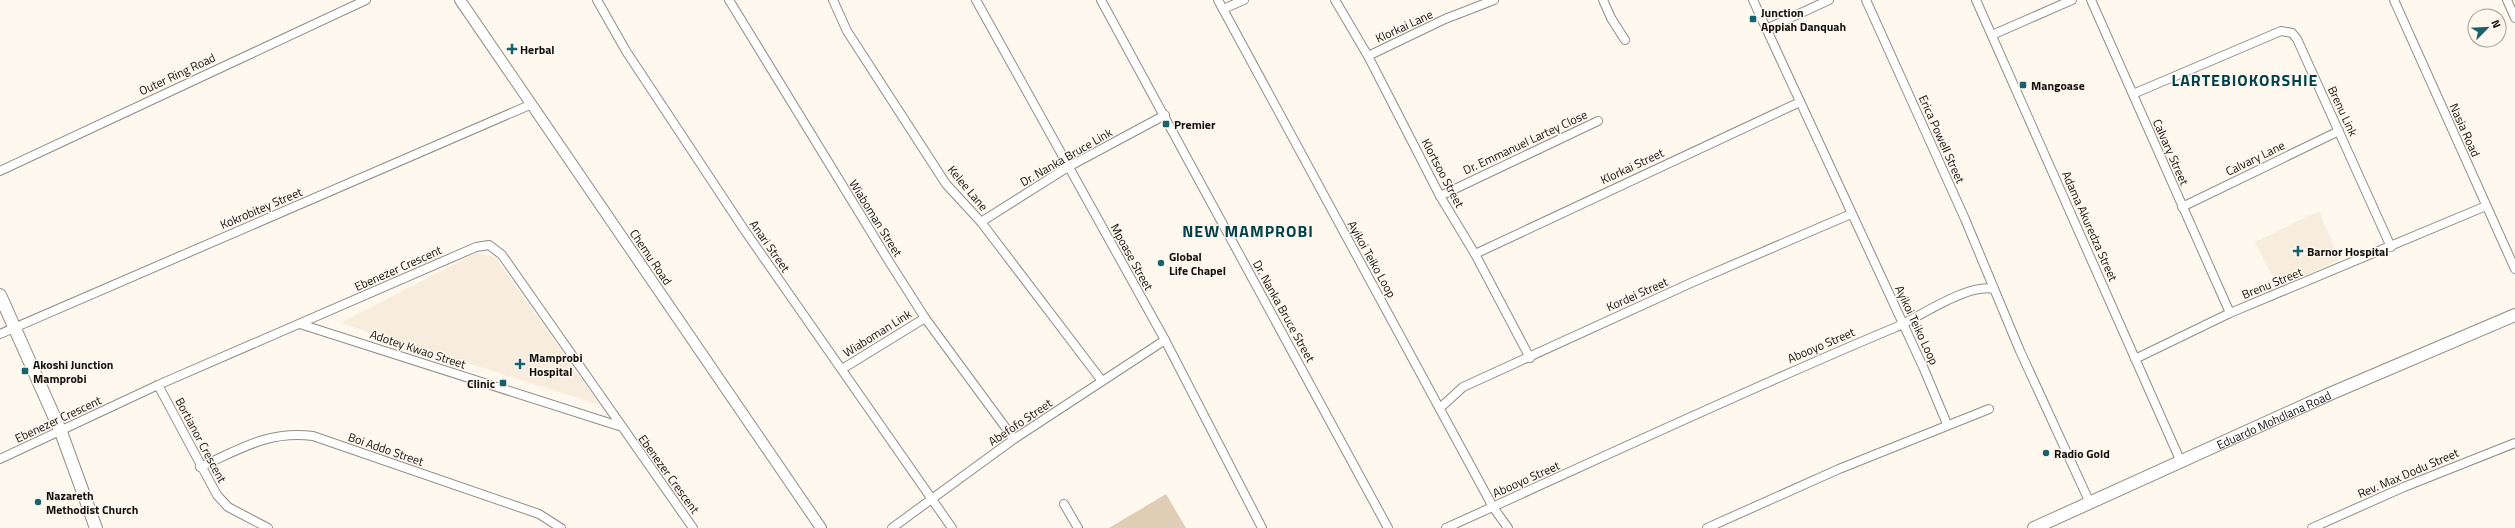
<svg xmlns="http://www.w3.org/2000/svg" width="2515" height="528" font-family="'Titillium Web',sans-serif">
	<style>
		.built { fill: #f8eddc }
		.green { fill: #dfceb5 }
		.lines { fill: none; stroke-linecap: round; stroke-linejoin: round }
		.minor-casing { stroke: #928d83; stroke-width: 10 }
		.tertiary-casing { stroke: #928d83; stroke-width: 12 }
		.secondary-casing { stroke: #928d83; stroke-width: 14 }
		.minor { stroke: #fff; stroke-width: 8 }
		.tertiary { stroke: #fff; stroke-width: 10 }
		.secondary { stroke: #fff; stroke-width: 12 }
		.poi-dot { fill: #17626f; stroke: #fef8ee; stroke-width: 1.5 }
		.labels { text-anchor: middle; dominant-baseline: central; stroke-width: 3; stroke-linejoin: round; paint-order: stroke }
		.poi-label { font-size: 12px; font-weight: bold; fill: #13110e; stroke: #fef8ee; text-anchor: start }
		.street-label { font-size: 12px; fill: #13110e; stroke: #fef8ee }
		.district-label { font-size: 16px; font-weight: bold; letter-spacing: 1px; fill: #01414c; stroke: #fef8ee }
	</style>
	<rect width="100%" height="100%" fill="#fef8ee"/>
	<g class="built">
		<path d="M 2319,211 L 2340,260 L 2278,287 L 2255,242 Z"/>
		<path d="M 476,253 L 495,257 L 600,405 L 340,323 Z"/>
	</g>
	<path class="green" d="M 1166,494 L 1186,528 L 1109,528 Z"/>
	<g class="lines">
		<defs>
			<g id="minor">
				<path d="M 597,0 L 626,51 L 743,228 L 952,528"/>
				<path d="M 729,0 L 890,263 L 925,318 L 1014,439"/>
				<path d="M 833,0 L 847,31 L 946,184 L 981,222 L 1102,381"/>
				<path d="M 976,0 L 1165,340 L 1262,528"/>
				<path d="M 1101,0 L 1388,528"/>
				<path d="M 1218,0 L 1493,507 L 1508,528"/>
				<path d="M 1335,0 L 1368,56 L 1440,196 L 1475,254 L 1530,358"/>
				<path d="M 1603,0 L 1611,18 L 1625,40"/>
				<path d="M 1753,0 L 1924,369 L 1947,424"/>
				<path d="M 1866,0 L 1965,219 L 2020,351 L 2090,503"/>
				<path d="M 1976,0 L 2181,462"/>
				<path d="M 2091,0 L 2230,313"/>
				<path d="M 2394,0 L 2515,269"/>
				<path d="M 2507,0 L 2515,18"/>
				<path d="M 1223,9 L 1244,0"/>
				<path d="M 1766,29 L 1829,0"/>
				<path d="M 1992,35 L 2072,0"/>
				<path d="M 1368,56 L 1445,19 L 1494,0"/>
				<path d="M 2133,94 L 2281,31 L 2292,33 L 2297,39 L 2391,247"/>
				<path d="M 0,171 L 366,0"/>
				<path d="M 1440,196 L 1598,121"/>
				<path d="M 2182,207 L 2339,131"/>
				<path d="M 981,222 L 1068,167 L 1165,115"/>
				<path d="M 1475,254 L 1800,102"/>
				<path d="M 300,324 L 619,426"/>
				<path d="M 0,334 L 532,104"/>
				<path d="M 2135,359 L 2230,313 L 2486,206"/>
				<path d="M 842,369 L 925,318"/>
				<path d="M 158,385 L 217,495 L 228,507 L 268,528"/>
				<path d="M 1440,408 L 1463,387 L 1693,282 L 1851,214"/>
				<path d="M 0,459 L 158,385 L 476,247 L 489,245 L 502,255 L 693,528"/>
				<path d="M 200,467 C 239,450 268,430 313,436 L 539,514 L 561,528"/>
				<path d="M 1064,504 L 1078,528"/>
				<path d="M 892,528 L 1014,439 L 1165,340"/>
				<path d="M 1446,528 C 1595,461 1743,391 1894,328 C 1920,317 1967,283 1994,289"/>
				<path d="M 1707,528 L 1839,469 L 1989,409"/>
				<path d="M 2312,528 L 2404,487 L 2515,443"/>
			</g>
			<path id="tertiary" d="M 460,0 L 821,528"/>
			<g id="secondary">
				<path d="M 0,295 L 61,432 L 96,528"/>
				<path id="s1" d="M 2034,528 L 2332,393 L 2515,315"/>
			</g>
		</defs>
		<use href="#minor" class="minor-casing"/>
		<use href="#tertiary" class="tertiary-casing"/>
		<use href="#secondary" class="secondary-casing"/>
		<use href="#minor" class="minor"/>
		<use href="#tertiary" class="tertiary"/>
		<use href="#secondary" class="secondary"/>
	</g>
	<g class="poi-dot">
		<rect x="1749" y="15" width="8" height="8" rx="2"/>
		<path d="M510 43h4v4h4v4h-4v4h-4v-4h-4v-4h4z"/>
		<rect x="2019" y="81" width="8" height="8" rx="2"/>
		<rect x="1162" y="120" width="8" height="8" rx="2"/>
		<path d="M2296 245h4v4h4v4h-4v4h-4v-4h-4v-4h4z"/>
		<circle cx="1161" cy="263" r="4"/>
		<path d="M518 358h4v4h4v4h-4v4h-4v-4h-4v-4h4z"/>
		<rect x="21" y="367" width="8" height="8" rx="2"/>
		<rect x="499" y="379" width="8" height="8" rx="2"/>
		<circle cx="2046" cy="453" r="4"/>
		<circle cx="38" cy="502" r="4"/>
	</g>
	<g class="labels">
		<g class="poi-label">
			<text x="1761" y="12">Junction<tspan x="1761" dy="14">Appiah Danquah</tspan></text>
			<text x="520" y="49">Herbal</text>
			<text x="2031" y="85">Mangoase</text>
			<text x="1174" y="124">Premier</text>
			<text x="2307" y="251">Barnor Hospital</text>
			<text x="1169" y="256">Global<tspan x="1169" dy="14">Life Chapel</tspan></text>
			<text x="529" y="357">Mamprobi<tspan x="529" dy="14">Hospital</tspan></text>
			<text x="33" y="364">Akoshi Junction<tspan x="33" dy="14">Mamprobi</tspan></text>
			<text x="495" y="383" text-anchor="end">Clinic</text>
			<text x="2054" y="453">Radio Gold</text>
			<text x="46" y="495">Nazareth<tspan x="46" dy="14">Methodist Church</tspan></text>
		</g>
		<g class="street-label">
			<text transform="translate(1404 26) rotate(-25)">Klorkai Lane</text>
			<text transform="translate(177 74) rotate(-25)">Outer Ring Road</text>
			<text transform="translate(2343 111) rotate(65)">Brenu Link</text>
			<text transform="translate(2465 130) rotate(66)">Nasia Road</text>
			<text transform="translate(1942 139) rotate(66)">Erica Powell Street</text>
			<text transform="translate(1525 142) rotate(-25)">Dr. Emmanuel Lartey Close</text>
			<text transform="translate(2171 152) rotate(66)">Calvary Street</text>
			<text transform="translate(1066 157) rotate(-30)">Dr. Nanka Bruce Link</text>
			<text transform="translate(2255 158) rotate(-26)">Calvary Lane</text>
			<text transform="translate(1632 166) rotate(-25)">Klorkai Street</text>
			<text transform="translate(1443 173) rotate(62)">Klortsoo Street</text>
			<text transform="translate(968 188) rotate(50)">Kelee Lane</text>
			<text transform="translate(261 208) rotate(-23)">Kokrobitey Street</text>
			<text transform="translate(876 218) rotate(58)">Wiaboman Street</text>
			<text transform="translate(2090 226) rotate(66)">Adama Akuredza Street</text>
			<text transform="translate(770 246) rotate(55)">Anari Street</text>
			<text transform="translate(651 257) rotate(56)">Chemu Road</text>
			<text transform="translate(1132 257) rotate(61)">Mpoase Street</text>
			<text transform="translate(1372 259) rotate(61)">Ayikoi Teiko Loop</text>
			<text transform="translate(398 268) rotate(-24)">Ebenezer Crescent</text>
			<text transform="translate(2272 283) rotate(-22)">Brenu Street</text>
			<text transform="translate(1637 294) rotate(-24)">Kordei Street</text>
			<text transform="translate(1284 311) rotate(61)">Dr. Nanka Bruce Street</text>
			<text transform="translate(1917 325) rotate(65)">Ayikoi Teiko Loop</text>
			<text transform="translate(877 333) rotate(-32)">Wiaboman Link</text>
			<text transform="translate(1821 345) rotate(-23)">Abooyo Street</text>
			<text transform="translate(418 349) rotate(18)">Adotey Kwao Street</text>
			<text transform="translate(58 419) rotate(-25)">Ebenezer Crescent</text>
			<text stroke="none"><textPath href="#s1" startOffset="263">Eduardo Mohdlana Road</textPath></text>
			<text transform="translate(1020 422) rotate(-34)">Abefofo Street</text>
			<text transform="translate(201 440) rotate(62)">Bortianor Crescent</text>
			<text transform="translate(386 449) rotate(19)">Boi Addo Street</text>
			<text transform="translate(2408 473) rotate(-23)">Rev. Max Dodu Street</text>
			<text transform="translate(669 474) rotate(54)">Ebenezer Crescent</text>
			<text transform="translate(1526 479) rotate(-24)">Abooyo Street</text>
		</g>
		<g class="district-label">
			<text x="2245" y="80">LARTEBIOKORSHIE</text>
			<text x="1248" y="231">NEW MAMPROBI</text>
		</g>
	</g>
	<g transform="translate(2487 28) rotate(66)"><circle r="19" fill="#fef8ee" stroke="#a09c94"/>
	<path d="M0-3L7 15L0 10L-7 15Z" fill="#17626f"/>
	<text y="-6" font-size="11" font-weight="bold" text-anchor="middle" fill="#13110e">N</text>
	</g>
</svg>
